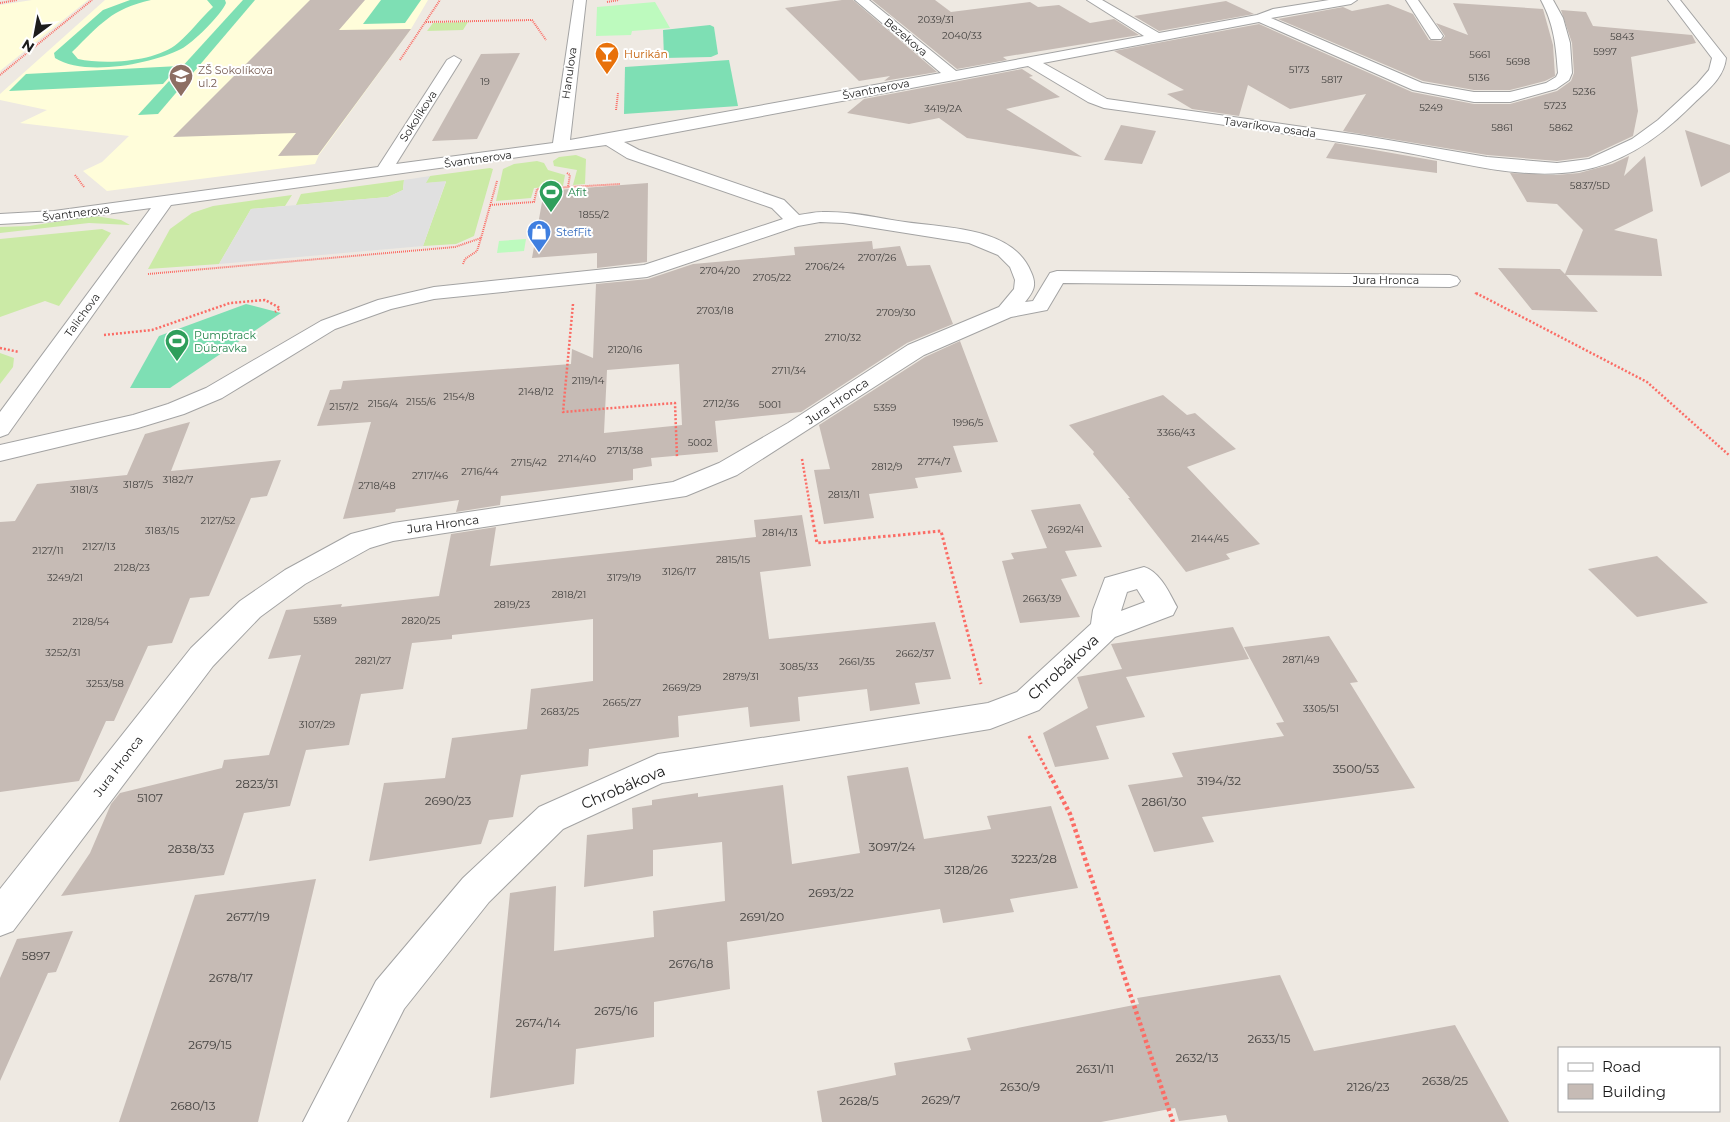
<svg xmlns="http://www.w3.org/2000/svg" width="1730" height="1122" font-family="Montserrat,sans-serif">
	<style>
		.education { fill: #fffdda }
		.grass { fill: #cbeaa6 }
		.park { fill: #bdfabe }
		.pitch { fill: #7edfb4 }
		.parking { fill: #e0e0e0 }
		.building { fill: #c6bbb5; fill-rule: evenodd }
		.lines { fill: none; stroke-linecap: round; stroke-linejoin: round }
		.minor-casing { stroke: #a3a3a3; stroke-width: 2 }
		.path-far3 { stroke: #fb6c65; stroke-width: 2; stroke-dasharray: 1 1; stroke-linecap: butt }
		.path-far2 { stroke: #fb6c65; stroke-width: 2.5; stroke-dasharray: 2 2; stroke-linecap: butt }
		.path-far1 { stroke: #fb6c65; stroke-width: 3; stroke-dasharray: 2.5 2.5; stroke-linecap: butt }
		.path { stroke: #fb6c65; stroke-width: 4.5; stroke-dasharray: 3 3; stroke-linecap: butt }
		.minor { fill: #fff; fill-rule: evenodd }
		.labels { text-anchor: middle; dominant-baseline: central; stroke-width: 4; stroke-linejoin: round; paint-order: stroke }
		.number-label { font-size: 10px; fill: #464442 }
		.far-street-label { font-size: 11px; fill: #1c1c1c; stroke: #fff }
		.far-food-label { font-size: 11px; fill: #c56008; stroke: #fff; text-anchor: start }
		.far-education-label { font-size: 11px; fill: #785e54; stroke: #fff; text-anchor: start }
		.far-leisure-label { font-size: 11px; fill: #27864d; stroke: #fff; text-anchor: start }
		.far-shop-label { font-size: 11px; fill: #366cbe; stroke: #fff; text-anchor: start }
		.street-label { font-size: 12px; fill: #1c1c1c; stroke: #fff }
		.near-number-label { font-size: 12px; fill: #464442 }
		.near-street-label { font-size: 15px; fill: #1c1c1c; stroke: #fff }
	</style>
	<rect width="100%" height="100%" fill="#eee9e2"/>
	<g class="education">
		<path d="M 32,0 L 88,0 L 0,71 L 0,5 Z"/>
		<path d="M 105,0 L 428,0 L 411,29 L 319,155 L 315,164 L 107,191 L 83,171 L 102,162 L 129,136 L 20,123 L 47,110 L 0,100 L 0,94 Z"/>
	</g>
	<g class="grass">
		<path d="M 468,22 L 463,30 L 427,31 L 433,23 Z"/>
		<path d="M 576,155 L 586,159 L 585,184 L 573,185 L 577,170 L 554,166 L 553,161 L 559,157 Z"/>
		<path d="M 537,161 L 544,163 L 548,170 L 565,175 L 563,186 L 534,188 L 531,198 L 496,201 L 503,169 L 514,164 Z"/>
		<path d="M 490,168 L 493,169 L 474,236 L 456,244 L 423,246 L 446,182 L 425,183 L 430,176 Z"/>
		<path d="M 404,180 L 403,190 L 388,197 L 296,205 L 301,194 Z"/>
		<path d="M 292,195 L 285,206 L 251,209 L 219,264 L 148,269 L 170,229 L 192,213 L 213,206 Z"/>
		<path d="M 95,216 L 121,220 L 130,225 L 89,223 L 0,233 L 0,227 L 29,226 Z"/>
		<path d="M 102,229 L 111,233 L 59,306 L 45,301 L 0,317 L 0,239 Z"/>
		<path d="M 0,353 L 14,358 L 13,367 L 0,384 Z"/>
	</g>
	<g class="park">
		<path d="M 655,2 L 670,28 L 632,31 L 631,35 L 596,36 L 597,7 Z"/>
		<path d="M 526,239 L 524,251 L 497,253 L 499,241 Z"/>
	</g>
	<g class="pitch">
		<path d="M 130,0 L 151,0 C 111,9 101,24 72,52 L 78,59 C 105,65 156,62 178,43 C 191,32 201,18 213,7 L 207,0 L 225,0 L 226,3 C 221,15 193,43 181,49 C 152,64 84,77 55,58 L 54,53 L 103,10 Z"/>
		<path d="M 243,0 L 255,0 L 158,114 L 138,115 Z"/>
		<path d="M 381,0 L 421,0 L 405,23 L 363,24 Z"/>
		<path d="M 710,25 L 714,27 L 718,54 L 711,57 L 664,58 L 663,30 Z"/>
		<path d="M 729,60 L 738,106 L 624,114 L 625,67 Z"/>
		<path d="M 179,66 L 163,84 L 9,91 L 26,74 Z"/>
		<path d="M 246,304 L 281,313 L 170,388 L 130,388 L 159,336 Z"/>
	</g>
	<path class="parking" d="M 430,176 L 426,183 L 446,181 L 423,246 L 219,264 L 251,209 L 388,197 L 403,190 L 404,180 Z"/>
	<g class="building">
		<path d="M 310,0 L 365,0 L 339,30 L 411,29 L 318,155 L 278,156 L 296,133 L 173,137 Z"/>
		<path d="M 842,0 L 853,0 L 937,72 L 884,81 L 890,76 L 859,81 L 785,8 Z"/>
		<path d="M 872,0 L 935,0 L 951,12 L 1030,2 L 1038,7 L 1059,5 L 1090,23 L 1114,19 L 1139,35 L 1003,57 L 1007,60 L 957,69 Z"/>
		<path d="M 1226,1 L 1254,14 L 1159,31 L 1134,16 Z"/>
		<path d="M 1453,3 L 1543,9 L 1553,45 L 1555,76 L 1545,81 L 1510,90 L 1474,90 L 1423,81 L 1278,19 L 1343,7 L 1352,11 L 1388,4 L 1413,14 L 1429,40 L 1441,41 L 1445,36 L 1436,23 L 1468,35 Z"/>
		<path d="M 1561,10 L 1586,12 L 1593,26 L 1692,35 L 1696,43 L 1631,57 L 1638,111 L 1633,136 L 1588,157 L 1557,161 L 1487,155 L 1343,131 L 1366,94 L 1290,109 L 1248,85 L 1239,116 L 1192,109 L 1167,94 L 1184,90 L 1114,51 L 1259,24 L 1412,92 L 1474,104 L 1510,104 L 1557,91 L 1571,81 L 1574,73 L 1572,43 Z"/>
		<path d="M 520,53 L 477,139 L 432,141 L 481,54 Z"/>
		<path d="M 1022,69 L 1033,76 L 1029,77 L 1060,97 L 1006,109 L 1082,157 L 967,138 L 939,118 L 909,124 L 847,113 L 864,99 Z"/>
		<path d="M 1121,125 L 1156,131 L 1142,164 L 1104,160 Z"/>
		<path d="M 1685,130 L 1730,145 L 1730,172 L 1701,187 Z"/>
		<path d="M 1335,143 L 1437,161 L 1437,173 L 1326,158 Z"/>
		<path d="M 1629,156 L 1624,176 L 1645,156 L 1653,211 L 1614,230 L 1657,239 L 1662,276 L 1566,275 L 1598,312 L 1532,310 L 1498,268 L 1560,269 L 1565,274 L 1583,230 L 1557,204 L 1527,202 L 1510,173 L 1556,175 L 1579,173 L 1612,164 Z"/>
		<path d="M 648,183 L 647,262 L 597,268 L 597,253 L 532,258 L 544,191 Z"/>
		<path d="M 872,241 L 873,249 L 900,246 L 907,266 L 930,265 L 953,324 L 907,343 L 801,412 L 715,421 L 718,452 L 651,458 L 652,466 L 633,469 L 633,480 L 501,496 L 500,505 L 456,512 L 459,500 L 396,509 L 395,512 L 343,519 L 371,422 L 317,426 L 330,390 L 341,389 L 343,381 L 571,364 L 572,349 L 593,358 L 596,284 L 648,279 L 693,264 L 795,255 L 794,247 ZM 679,364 L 682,425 L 604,433 L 607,370 Z"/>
		<path d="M 960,341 L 998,442 L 953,446 L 962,472 L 915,478 L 918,488 L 869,494 L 874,518 L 824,524 L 814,470 L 830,469 L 819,425 L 925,357 Z"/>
		<path d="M 1163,395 L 1187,415 L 1195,413 L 1236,449 L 1187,467 L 1260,544 L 1226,554 L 1230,559 L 1186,572 L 1128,498 L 1130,498 L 1093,454 L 1094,452 L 1069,425 Z"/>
		<path d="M 190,422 L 171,471 L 281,460 L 267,496 L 251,498 L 209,596 L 190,598 L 172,643 L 148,646 L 114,721 L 106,721 L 79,781 L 0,792 L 0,522 L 15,521 L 37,484 L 127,475 L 145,434 Z"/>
		<path d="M 1080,504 L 1102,547 L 1065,551 L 1077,576 L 1061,579 L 1080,617 L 1020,623 L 1002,561 L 1014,559 L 1011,553 L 1047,548 L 1031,510 Z"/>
		<path d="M 802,515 L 811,566 L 760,572 L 769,639 L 935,622 L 951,679 L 915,683 L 920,704 L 870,711 L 867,689 L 798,697 L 800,721 L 750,727 L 748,707 L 678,716 L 679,737 L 589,749 L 588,766 L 521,775 L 513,817 L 489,820 L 481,844 L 369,861 L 384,783 L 445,778 L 452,738 L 527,729 L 531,689 L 593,681 L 593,619 L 452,635 L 452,639 L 412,643 L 403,689 L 361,694 L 349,745 L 306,750 L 290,806 L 244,813 L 224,875 L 61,896 L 90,853 L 111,804 L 120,793 L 222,768 L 224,760 L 269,755 L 301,655 L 268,659 L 286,610 L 342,604 L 341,607 L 439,596 L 451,534 L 496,527 L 490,566 L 756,537 L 754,520 Z"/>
		<path d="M 1657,556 L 1708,603 L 1637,617 L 1588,569 Z"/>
		<path d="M 1233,627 L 1249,659 L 1126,677 L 1145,717 L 1096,726 L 1109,759 L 1055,767 L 1043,733 L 1088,708 L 1077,677 L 1122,669 L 1111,644 Z"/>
		<path d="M 1329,636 L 1358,682 L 1350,683 L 1415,788 L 1202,817 L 1214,842 L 1154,852 L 1128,785 L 1183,777 L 1172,753 L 1284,736 L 1276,723 L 1284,722 L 1244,647 Z"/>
		<path d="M 908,767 L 924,839 L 991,829 L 987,816 L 1051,806 L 1078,888 L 1010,899 L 1014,912 L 943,923 L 940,909 L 727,942 L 730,989 L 654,1002 L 654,1037 L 576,1049 L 574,1084 L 490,1098 L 510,893 L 556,886 L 554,951 L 654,937 L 653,911 L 725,901 L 722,842 L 653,850 L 653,876 L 584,887 L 587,835 L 633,829 L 632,808 L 652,805 L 652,800 L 698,793 L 698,797 L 783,785 L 792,864 L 860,853 L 847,776 Z"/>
		<path d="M 316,879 L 258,1122 L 119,1122 L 195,895 Z"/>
		<path d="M 73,931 L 56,972 L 48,973 L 0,1081 L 0,978 L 17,939 Z"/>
		<path d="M 1280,975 L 1314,1051 L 1455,1025 L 1509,1122 L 1228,1122 L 1226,1115 L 1179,1121 L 1175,1108 L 1101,1122 L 822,1122 L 817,1091 L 896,1075 L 894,1063 L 971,1050 L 967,1038 L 1139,1004 L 1137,998 Z"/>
	</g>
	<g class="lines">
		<defs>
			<g id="minor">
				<path d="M 574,0 L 586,0 L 570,140 L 941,73 L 855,0 L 869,0 L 956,71 L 1144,36 L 1087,0 L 1102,0 L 1159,33 L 1257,15 L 1273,9 L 1329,0 L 1357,0 L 1351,4 L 1271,18 L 1422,83 L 1474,92 L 1510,92 L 1546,83 L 1556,77 L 1558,73 C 1556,46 1554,24 1541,0 L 1553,0 L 1563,18 L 1570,43 L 1572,73 L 1569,80 L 1556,89 L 1510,102 L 1474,102 L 1413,90 L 1259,22 L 1043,63 L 1107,99 L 1359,135 L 1487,157 L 1557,163 L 1589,159 L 1632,139 L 1658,120 L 1697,84 L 1709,70 L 1712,58 L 1668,0 L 1680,0 L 1726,58 C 1724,79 1705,92 1691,106 C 1660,137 1624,163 1579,171 C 1517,181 1452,160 1392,150 C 1296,135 1200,121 1104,108 L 1088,102 L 1028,66 L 624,142 L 639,150 L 784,200 L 799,215 C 807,214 814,212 822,212 C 850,211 878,218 905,222 C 946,228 1013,227 1031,272 C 1037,285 1034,291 1025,302 L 1033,301 L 1050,273 L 1057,271 L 1450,275 L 1457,277 L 1460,281 L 1457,285 L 1450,287 L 1063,283 L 1047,310 L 1011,317 L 924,355 L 737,475 L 686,496 L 393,541 L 370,548 L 305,584 L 260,617 L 213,666 L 13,931 L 0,936 L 0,889 L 191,648 L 240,601 L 285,570 L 351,534 L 393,523 L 673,482 L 719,463 L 788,423 L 908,345 L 999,307 L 1014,289 L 1015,280 L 1010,267 L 998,255 L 969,243 L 843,223 L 820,222 L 798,226 L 647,277 L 434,299 L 391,309 L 335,329 L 222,398 L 184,414 L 138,428 L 0,461 L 0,445 L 133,415 L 168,404 L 206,388 L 321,321 L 378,300 L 434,287 L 644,265 L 783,219 L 772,208 L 627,158 L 606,145 L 171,205 L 8,434 L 0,437 L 0,412 L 151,208 L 54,221 L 0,224 L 0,214 L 54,211 L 378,167 L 447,60 L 454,56 L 461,60 L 396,164 L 553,143 Z"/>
				<path d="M 1406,0 L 1418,0 L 1443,36 L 1441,39 L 1431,39 Z"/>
				<path d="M 1144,567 C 1160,572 1169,592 1177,607 L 1173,615 L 1115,637 L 1039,710 L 990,729 L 662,783 L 563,829 L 489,902 L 404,1009 L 347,1122 L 303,1122 L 376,981 L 463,878 L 539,807 L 658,754 L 988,703 L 1017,692 L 1091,624 L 1093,610 L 1105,578 ZM 1137,589 L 1145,602 L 1121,611 L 1127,592 Z"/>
			</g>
		</defs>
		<use href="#minor" class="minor-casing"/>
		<g class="path-far3">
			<path d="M 607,2 L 619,0"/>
			<path d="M 0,3 L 17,0"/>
			<path d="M 426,22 L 532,20 L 546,40"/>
			<path d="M 400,60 L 440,0"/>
			<path d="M 0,75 L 92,0"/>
			<path d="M 616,110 L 618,93"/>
			<path d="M 567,173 L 570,175 L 568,187"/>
			<path d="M 75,175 L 84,187"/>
			<path d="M 490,205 L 534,202 L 537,189 L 620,184"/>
			<path d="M 463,264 L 465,259 L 477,251 L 481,238"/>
			<path d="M 148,274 L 455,247 L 481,238 L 497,181"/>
			<path d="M 1475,293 L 1478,295"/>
		</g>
		<g class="path-far2">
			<path d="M 1476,293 L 1647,382 L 1730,456"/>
			<path d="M 573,304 L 563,412 L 675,403 L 677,458"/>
			<path d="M 104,335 L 152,330 L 230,303 L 265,300 L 280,308 L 275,312"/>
			<path d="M 0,348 L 19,352"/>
			<path d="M 802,459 L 810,506"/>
		</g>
		<g class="path-far1">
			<path d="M 810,505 L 817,543 L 941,531 L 981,684"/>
			<path d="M 1029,736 L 1050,776"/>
		</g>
		<path class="path" d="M 1050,775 L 1070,814 L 1173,1122"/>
		<use href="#minor" class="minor"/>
	</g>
	<defs>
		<symbol id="bar-pin" viewBox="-11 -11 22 30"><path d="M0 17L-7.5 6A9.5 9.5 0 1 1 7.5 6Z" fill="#e8710a" stroke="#fff"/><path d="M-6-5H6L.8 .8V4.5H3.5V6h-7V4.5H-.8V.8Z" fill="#fff"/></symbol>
		<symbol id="school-pin" viewBox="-11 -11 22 30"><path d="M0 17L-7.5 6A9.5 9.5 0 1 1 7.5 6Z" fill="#8d6e63" stroke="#fff"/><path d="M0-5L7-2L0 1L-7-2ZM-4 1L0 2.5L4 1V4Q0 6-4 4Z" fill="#fff"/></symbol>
		<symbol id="stadium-pin" viewBox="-11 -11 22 30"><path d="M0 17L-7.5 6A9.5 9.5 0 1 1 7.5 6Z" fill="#2e9e5b" stroke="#fff"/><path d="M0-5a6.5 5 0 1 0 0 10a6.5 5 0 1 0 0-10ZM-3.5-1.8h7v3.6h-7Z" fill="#fff"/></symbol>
		<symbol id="shop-pin" viewBox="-11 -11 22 30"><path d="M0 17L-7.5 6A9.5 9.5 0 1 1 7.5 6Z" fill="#3f7fe0" stroke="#fff"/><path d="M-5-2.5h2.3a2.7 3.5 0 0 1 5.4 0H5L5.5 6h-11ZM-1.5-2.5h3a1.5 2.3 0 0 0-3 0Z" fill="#fff"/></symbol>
	</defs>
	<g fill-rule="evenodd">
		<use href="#bar-pin" x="593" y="40" width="28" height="38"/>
		<use href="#school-pin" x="167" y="62" width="28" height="38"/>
		<use href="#stadium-pin" x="537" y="178" width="28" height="38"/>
		<use href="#shop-pin" x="525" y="218" width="28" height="38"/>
		<use href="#stadium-pin" x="163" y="327" width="28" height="38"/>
	</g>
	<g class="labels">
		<g class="number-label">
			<text x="936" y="19">2039/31</text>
			<text x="962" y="35">2040/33</text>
			<text x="1622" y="36">5843</text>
			<text x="1605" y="51">5997</text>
			<text x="1480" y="54">5661</text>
			<text x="1518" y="61">5698</text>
			<text x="1299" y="69">5173</text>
			<text x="1479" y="77">5136</text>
			<text x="1332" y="79">5817</text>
			<text x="485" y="81">19</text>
			<text x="1584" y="91">5236</text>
			<text x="1555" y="105">5723</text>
			<text x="1431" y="107">5249</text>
			<text x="943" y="108">3419/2A</text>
			<text x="1502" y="127">5861</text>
			<text x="1561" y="127">5862</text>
			<text x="1590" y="185">5837/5D</text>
			<text x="594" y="214">1855/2</text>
			<text x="877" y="257">2707/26</text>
			<text x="825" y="266">2706/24</text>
			<text x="720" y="270">2704/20</text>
			<text x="772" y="277">2705/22</text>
			<text x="715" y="310">2703/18</text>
			<text x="896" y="312">2709/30</text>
			<text x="843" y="337">2710/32</text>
			<text x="625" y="349">2120/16</text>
			<text x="789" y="370">2711/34</text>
			<text x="588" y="380">2119/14</text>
			<text x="536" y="391">2148/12</text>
			<text x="459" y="396">2154/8</text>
			<text x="421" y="401">2155/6</text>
			<text x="383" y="403">2156/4</text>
			<text x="721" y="403">2712/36</text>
			<text x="770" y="404">5001</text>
			<text x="344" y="406">2157/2</text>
			<text x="885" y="407">5359</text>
			<text x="968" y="422">1996/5</text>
			<text x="1176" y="432">3366/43</text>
			<text x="700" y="442">5002</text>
			<text x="625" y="450">2713/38</text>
			<text x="577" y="458">2714/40</text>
			<text x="934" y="461">2774/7</text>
			<text x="529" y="462">2715/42</text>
			<text x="887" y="466">2812/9</text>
			<text x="480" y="471">2716/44</text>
			<text x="430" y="475">2717/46</text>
			<text x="178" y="479">3182/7</text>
			<text x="138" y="484">3187/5</text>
			<text x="377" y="485">2718/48</text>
			<text x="84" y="489">3181/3</text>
			<text x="844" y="494">2813/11</text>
			<text x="218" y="520">2127/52</text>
			<text x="1066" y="529">2692/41</text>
			<text x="162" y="530">3183/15</text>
			<text x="780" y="532">2814/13</text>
			<text x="1210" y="538">2144/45</text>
			<text x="99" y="546">2127/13</text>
			<text x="48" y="550">2127/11</text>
			<text x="733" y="559">2815/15</text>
			<text x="132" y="567">2128/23</text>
			<text x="679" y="571">3126/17</text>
			<text x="65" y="577">3249/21</text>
			<text x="624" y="577">3179/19</text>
			<text x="569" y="594">2818/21</text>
			<text x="1042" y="598">2663/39</text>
			<text x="512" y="604">2819/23</text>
			<text x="325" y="620">5389</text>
			<text x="421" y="620">2820/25</text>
			<text x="91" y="621">2128/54</text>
			<text x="63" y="652">3252/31</text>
			<text x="915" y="653">2662/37</text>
			<text x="1301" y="659">2871/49</text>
			<text x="373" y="660">2821/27</text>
			<text x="857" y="661">2661/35</text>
			<text x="799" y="666">3085/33</text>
			<text x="741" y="676">2879/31</text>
			<text x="105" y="683">3253/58</text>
			<text x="682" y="687">2669/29</text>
			<text x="622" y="702">2665/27</text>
			<text x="1321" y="708">3305/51</text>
			<text x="560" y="711">2683/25</text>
			<text x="317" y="724">3107/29</text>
		</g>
		<g class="far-street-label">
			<text transform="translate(906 37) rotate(40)">Bezekova</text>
			<text transform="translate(569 73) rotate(-82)">Hanulova</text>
			<text transform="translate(876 89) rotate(-11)">Švantnerova</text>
			<text transform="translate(418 116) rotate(-57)">Sokolíkova</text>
			<text transform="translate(1270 127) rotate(8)">Tavaríkova osada</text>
			<text transform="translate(478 159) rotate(-8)">Švantnerova</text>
			<text transform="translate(76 213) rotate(-7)">Švantnerova</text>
			<text x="1386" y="280">Jura Hronca</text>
			<text transform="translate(82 315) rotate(-54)">Talichova</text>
		</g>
		<g class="far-food-label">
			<text x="624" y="54">Hurikán</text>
		</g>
		<g class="far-education-label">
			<text x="198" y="70">ZŠ Sokolíkova<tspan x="198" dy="13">ul.2</tspan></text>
		</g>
		<g class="far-leisure-label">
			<text x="568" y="192">Afit</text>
			<text x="194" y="335">Pumptrack<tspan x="194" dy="13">Dúbravka</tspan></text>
		</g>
		<g class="far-shop-label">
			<text x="556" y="232">StefFit</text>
		</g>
		<g class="street-label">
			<text transform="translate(837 401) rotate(-34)">Jura Hronca</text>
			<text transform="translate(443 524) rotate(-8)">Jura Hronca</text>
			<text transform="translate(118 766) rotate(-53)">Jura Hronca</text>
		</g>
		<g class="near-number-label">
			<text x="1356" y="768">3500/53</text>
			<text x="1219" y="780">3194/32</text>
			<text x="257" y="783">2823/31</text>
			<text x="150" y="797">5107</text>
			<text x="448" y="800">2690/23</text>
			<text x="1164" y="801">2861/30</text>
			<text x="892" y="846">3097/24</text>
			<text x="191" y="848">2838/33</text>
			<text x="1034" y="858">3223/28</text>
			<text x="966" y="869">3128/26</text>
			<text x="831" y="892">2693/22</text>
			<text x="248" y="916">2677/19</text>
			<text x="762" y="916">2691/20</text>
			<text x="36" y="955">5897</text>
			<text x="691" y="963">2676/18</text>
			<text x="231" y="977">2678/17</text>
			<text x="616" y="1010">2675/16</text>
			<text x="538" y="1022">2674/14</text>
			<text x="1269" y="1038">2633/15</text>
			<text x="210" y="1044">2679/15</text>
			<text x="1197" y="1057">2632/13</text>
			<text x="1095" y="1068">2631/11</text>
			<text x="1445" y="1080">2638/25</text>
			<text x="1020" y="1086">2630/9</text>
			<text x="1368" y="1086">2126/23</text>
			<text x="941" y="1099">2629/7</text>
			<text x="859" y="1100">2628/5</text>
			<text x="193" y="1105">2680/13</text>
		</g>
		<g class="near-street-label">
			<text transform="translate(1063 667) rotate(-42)">Chrobákova</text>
			<text transform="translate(623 787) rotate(-23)">Chrobákova</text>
		</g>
	</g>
	<rect x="1558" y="1047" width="162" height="65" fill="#ffffff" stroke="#a4a4a4"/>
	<rect x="1568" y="1063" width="25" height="8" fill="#ffffff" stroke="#a4a4a4"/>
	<text x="1602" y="1072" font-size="15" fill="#1c1c1c">Road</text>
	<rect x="1568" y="1084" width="25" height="15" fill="#c6bbb5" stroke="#a4a4a4"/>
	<text x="1602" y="1097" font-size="15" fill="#1c1c1c">Building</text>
	<g transform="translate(35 35) rotate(212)" stroke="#ffffff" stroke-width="4" paint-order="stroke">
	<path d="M0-4L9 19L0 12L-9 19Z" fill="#1c1c1c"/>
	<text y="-8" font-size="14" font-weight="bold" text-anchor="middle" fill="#1c1c1c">N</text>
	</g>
</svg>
